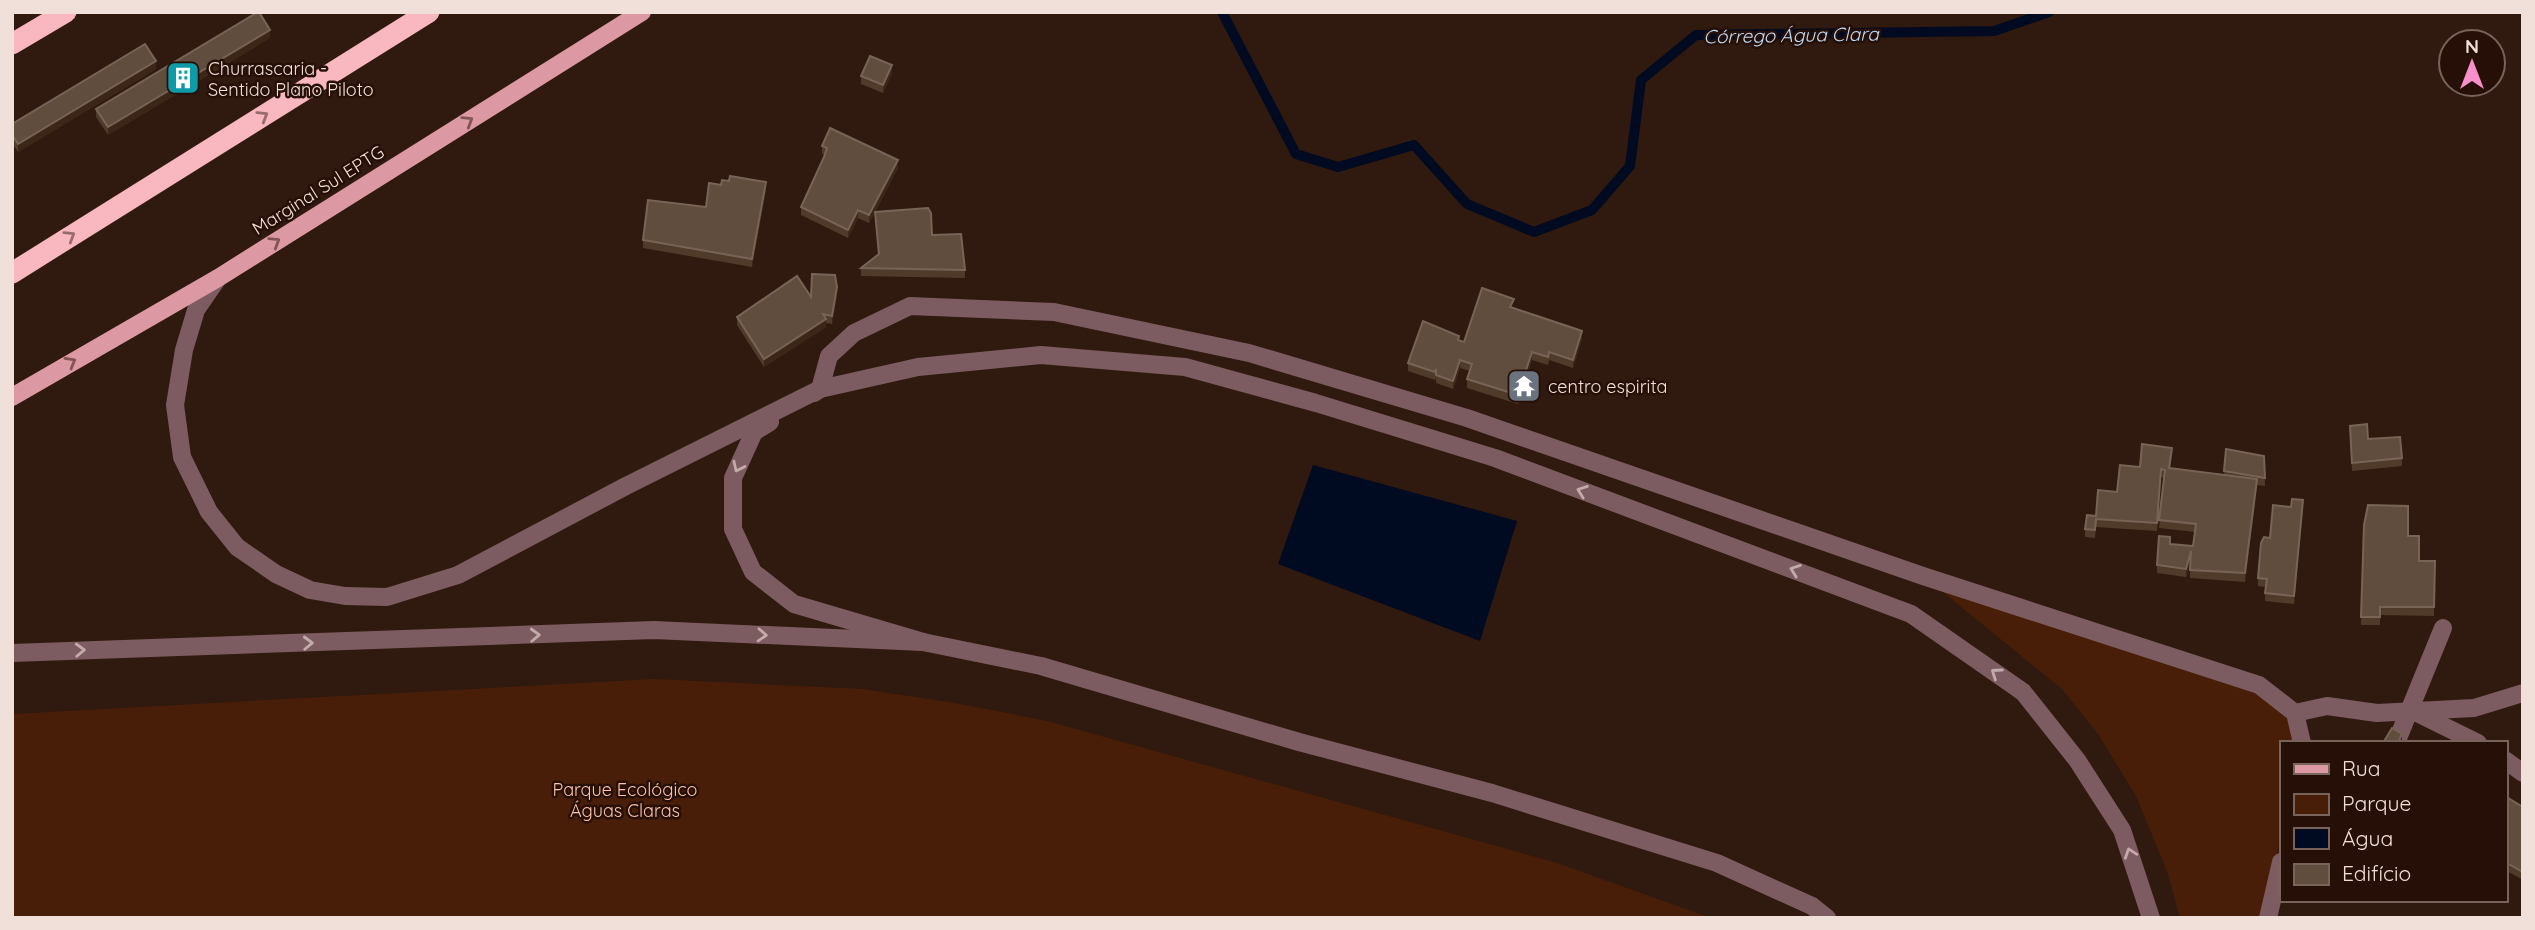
<svg xmlns="http://www.w3.org/2000/svg" width="2535" height="930" font-family="Quicksand,sans-serif">
	<style>
		.green { fill: #491e09 }
		.water { fill: #000a21 }
		.lines { fill: none; stroke-linecap: round; stroke-linejoin: round }
		.stream { stroke: #000a21; stroke-width: 10 }
		.minor { stroke: #7d5c61; stroke-width: 18 }
		.major { stroke: #dd99a3; stroke-width: 18 }
		.highway { stroke: #f9b7c0; stroke-width: 21 }
		.wall { fill: #503b2b }
		.shaded-wall { fill: #3c2618 }
		.building { fill: #614d3e; stroke: #786456; stroke-width: 2 }
		.oneway { stroke: #9a6b6c }
		.oneway2 { stroke: #825454 }
		.oneway3 { stroke: #c3aba9 }
		.labels { text-anchor: middle; dominant-baseline: central; stroke-width: 5; stroke-linejoin: round; paint-order: stroke }
		.poi-label { font-size: 18px; fill: #f1e0d9; stroke: #260f06; text-anchor: start }
		.street-label { font-size: 18px; fill: #f1e0d9; stroke: #260f06 }
		.park-label { font-size: 18px; fill: #fec3aa; stroke: #260f06 }
		.water-label { font-size: 19px; font-style: italic; fill: #c0ddfa; stroke: #260f06 }
	</style>
	<rect width="100%" height="100%" fill="#30190f"/>
	<g class="green">
		<path d="M 1934,585 L 2256,689 L 2289,720 L 2296,743 L 2281,743 L 2281,835 L 2264,918 L 2180,918 L 2168,874 L 2136,796 L 2098,734 L 2062,689 Z"/>
		<path d="M 655,679 L 862,689 L 955,703 L 1047,721 L 1557,863 L 1711,918 L 12,918 L 12,714 Z"/>
	</g>
	<path class="water" d="M 1313,465 L 1517,521 L 1480,641 L 1278,564 Z"/>
	<g class="lines">
		<path class="stream" d="M 1222,12 L 1296,154 L 1338,167 L 1414,145 L 1467,204 L 1534,232 L 1592,210 L 1630,166 L 1641,80 L 1696,35 L 1994,31 L 2049,12"/>
		<g class="minor">
			<path d="M 218,278 L 196,310 L 184,350 L 175,405 L 182,457 L 209,512 L 237,547 L 276,574 L 310,590 L 345,596 L 387,597 L 458,575 L 626,486 L 820,389 L 918,367 L 1041,355 L 1185,367 L 1316,403 L 1495,458 L 1911,614 L 2023,692 L 2077,760 L 2122,830 L 2151,918"/>
			<path d="M 814,393 L 820,389 L 829,356 L 854,333 L 910,306 L 1054,312 L 1249,353 L 1467,418 L 1923,576 L 2259,685 L 2295,713 L 2302,743"/>
			<path d="M 770,422 L 754,432 L 733,478 L 733,529 L 753,572 L 794,604 L 923,642"/>
			<path d="M 12,653 L 654,630 L 923,642 L 1041,666 L 1299,742 L 1492,793 L 1717,863 L 1812,906 L 1827,918"/>
			<path d="M 2413,711 L 2478,743"/>
			<path d="M 2295,713 L 2327,706 L 2377,713 L 2474,708 L 2523,693"/>
			<path d="M 2396,743 L 2443,628"/>
			<path d="M 2505,760 L 2523,773"/>
			<path d="M 2268,918 L 2281,862"/>
		</g>
		<path class="major" d="M 12,397 L 218,278 L 642,12"/>
		<g class="highway">
			<path d="M 12,44 L 66,12"/>
			<path d="M 12,273 L 429,12"/>
		</g>
	</g>
	<g class="wall">
		<path d="M 270,38 L 108,135 L 96,117 L 96,109 Z"/>
		<path d="M 156,69 L 18,152 L 12,143 L 12,124 Z"/>
		<path d="M 892,73 L 883,93 L 861,84 L 861,76 Z"/>
		<path d="M 822,146 L 898,168 L 875,212 L 932,235 L 965,270 L 965,278 L 861,276 L 861,268 L 878,255 L 875,212 L 869,223 L 858,218 L 848,238 L 801,215 L 801,207 L 825,155 L 822,154 Z"/>
		<path d="M 721,185 L 766,190 L 752,267 L 643,248 L 643,240 L 706,207 Z"/>
		<path d="M 837,295 L 832,324 L 826,323 L 826,327 L 764,367 L 737,325 L 737,317 Z"/>
		<path d="M 1513,308 L 1582,339 L 1573,368 L 1549,360 L 1548,365 L 1532,360 L 1518,404 L 1467,388 L 1467,379 L 1470,371 L 1460,368 L 1453,389 L 1436,383 L 1436,377 L 1435,380 L 1408,371 L 1408,363 L 1459,341 L 1464,342 Z"/>
		<path d="M 2350,426 L 2368,439 L 2402,458 L 2402,466 L 2352,471 Z"/>
		<path d="M 2226,449 L 2264,456 L 2265,486 L 2257,485 L 2245,582 L 2190,578 L 2190,563 L 2186,577 L 2157,573 L 2157,565 L 2170,544 L 2193,546 L 2195,532 L 2159,528 L 2164,478 L 2161,477 L 2157,531 L 2096,527 L 2095,538 L 2085,537 L 2085,529 L 2117,492 L 2172,456 L 2170,468 L 2224,475 Z"/>
		<path d="M 2303,508 L 2294,604 L 2265,601 L 2265,587 L 2258,586 L 2258,578 L 2270,538 Z"/>
		<path d="M 2364,525 L 2408,536 L 2419,561 L 2435,561 L 2434,616 L 2380,615 L 2380,625 L 2361,625 Z"/>
		<path d="M 2505,796 L 2523,807 L 2523,880 L 2505,870 Z"/>
	</g>
	<g class="shaded-wall">
		<path d="M 270,30 L 270,38 L 108,135 L 108,127 Z"/>
		<path d="M 156,61 L 156,69 L 18,152 L 18,144 Z"/>
		<path d="M 892,65 L 892,73 L 883,93 L 883,85 Z"/>
		<path d="M 898,160 L 898,168 L 869,223 L 869,215 Z"/>
		<path d="M 766,182 L 766,190 L 752,267 L 752,259 Z"/>
		<path d="M 858,210 L 858,218 L 848,238 L 848,230 Z"/>
		<path d="M 837,287 L 837,295 L 832,324 L 832,316 Z"/>
		<path d="M 826,319 L 826,327 L 764,367 L 764,359 Z"/>
		<path d="M 1582,331 L 1582,339 L 1573,368 L 1573,360 Z"/>
		<path d="M 1532,352 L 1532,360 L 1518,404 L 1518,395 Z"/>
		<path d="M 1460,360 L 1460,368 L 1453,389 L 1453,381 Z"/>
		<path d="M 2257,479 L 2257,487 L 2245,582 L 2245,573 Z"/>
		<path d="M 2303,500 L 2303,508 L 2294,604 L 2294,596 Z"/>
		<path d="M 2191,551 L 2191,559 L 2186,577 L 2186,569 Z"/>
		<path d="M 2402,734 L 2402,742 L 2398,743 Z"/>
	</g>
	<g class="building">
		<path d="M 258,12 L 259,12 L 270,30 L 108,127 L 96,109 Z"/>
		<path d="M 145,44 L 156,61 L 18,144 L 12,135 L 12,124 Z"/>
		<path d="M 870,56 L 892,65 L 883,85 L 861,76 Z"/>
		<path d="M 830,128 L 898,160 L 869,215 L 858,210 L 848,230 L 801,207 L 824,157 L 827,148 L 822,146 Z"/>
		<path d="M 730,176 L 766,182 L 752,259 L 643,240 L 648,200 L 706,207 L 709,183 L 721,185 L 722,180 L 729,181 Z"/>
		<path d="M 928,208 L 931,213 L 932,235 L 961,234 L 965,270 L 861,268 L 879,254 L 875,212 Z"/>
		<path d="M 812,274 L 835,275 L 837,287 L 832,316 L 823,314 L 826,319 L 764,359 L 737,317 L 797,276 L 811,297 Z"/>
		<path d="M 1482,288 L 1514,299 L 1510,307 L 1582,331 L 1573,360 L 1549,352 L 1548,357 L 1532,352 L 1518,395 L 1467,379 L 1472,364 L 1460,360 L 1453,381 L 1436,375 L 1436,369 L 1435,372 L 1408,363 L 1423,321 L 1459,336 L 1458,340 L 1464,342 Z"/>
		<path d="M 2367,424 L 2368,439 L 2400,437 L 2402,458 L 2352,463 L 2350,426 Z"/>
		<path d="M 2142,444 L 2172,448 L 2169,468 L 2257,479 L 2245,573 L 2190,570 L 2191,551 L 2186,569 L 2157,565 L 2159,536 L 2170,537 L 2170,544 L 2193,546 L 2196,524 L 2159,520 L 2165,470 L 2161,469 L 2157,523 L 2096,519 L 2095,530 L 2085,529 L 2087,515 L 2096,516 L 2098,490 L 2117,492 L 2120,465 L 2140,467 Z"/>
		<path d="M 2226,449 L 2264,456 L 2265,478 L 2224,471 Z"/>
		<path d="M 2292,499 L 2303,500 L 2294,596 L 2265,593 L 2267,579 L 2258,578 L 2261,543 L 2264,537 L 2270,538 L 2273,505 L 2291,507 Z"/>
		<path d="M 2368,505 L 2408,506 L 2408,536 L 2419,536 L 2419,561 L 2435,561 L 2434,607 L 2380,607 L 2380,617 L 2361,617 L 2364,525 Z"/>
		<path d="M 2392,728 L 2402,734 L 2398,743 L 2383,743 Z"/>
		<path d="M 2505,796 L 2523,807 L 2523,872 L 2505,862 Z"/>
	</g>
	<defs><path id="oneway-chevron" d="M-2-3.5L2.5 0L-2 3.5" fill="none" stroke-width="1.6" stroke-linecap="round" stroke-linejoin="round" transform="scale(1.75)"/></defs>
	<g class="oneway">
		<use href="#oneway-chevron" transform="translate(263 116) rotate(-32)"/>
		<use href="#oneway-chevron" transform="translate(70 236) rotate(-32)"/>
	</g>
	<g class="oneway2">
		<use href="#oneway-chevron" transform="translate(468 121) rotate(-32)"/>
		<use href="#oneway-chevron" transform="translate(275 242) rotate(-32)"/>
		<use href="#oneway-chevron" transform="translate(71 362) rotate(-30)"/>
	</g>
	<g class="oneway3">
		<use href="#oneway-chevron" transform="translate(738 467) rotate(115)"/>
		<use href="#oneway-chevron" transform="translate(1582 491) rotate(-160)"/>
		<use href="#oneway-chevron" transform="translate(1795 570) rotate(-160)"/>
		<use href="#oneway-chevron" transform="translate(535 635) rotate(-2)"/>
		<use href="#oneway-chevron" transform="translate(762 635) rotate(3)"/>
		<use href="#oneway-chevron" transform="translate(308 643) rotate(-2)"/>
		<use href="#oneway-chevron" transform="translate(80 650) rotate(-2)"/>
		<use href="#oneway-chevron" transform="translate(1996 673) rotate(-145)"/>
		<use href="#oneway-chevron" transform="translate(2130 853) rotate(-109)"/>
	</g>
	<defs>
		<symbol id="building-square" viewBox="-11 -11 22 22"><rect x="-9" y="-9" width="18" height="18" rx="4" fill="#0f9aa8" stroke="#260f06"/><path d="M-4-6H4V6H1V3H-1V6H-4ZM-2.5-4.3h1.7v1.8h-1.7ZM.8-4.3h1.7v1.8H.8ZM-2.5-1h1.7V.8h-1.7ZM.8-1h1.7V.8H.8Z" fill="#fff"/></symbol>
		<symbol id="temple-square" viewBox="-11 -11 22 22"><rect x="-9" y="-9" width="18" height="18" rx="4" fill="#6b7280" stroke="#260f06"/><path d="M0-6L5-2H3V0L6.5 2.5H4V6H1.5V3h-3V6H-4V2.5H-6.5L-3 0V-2H-5Z" fill="#fff"/></symbol>
	</defs>
	<g fill-rule="evenodd">
		<use href="#building-square" x="164" y="59" width="38" height="38"/>
		<use href="#temple-square" x="1505" y="367" width="38" height="38"/>
	</g>
	<g class="labels">
		<g class="poi-label">
			<text x="208" y="68">Churrascaria -<tspan x="208" dy="21">Sentido Plano Piloto</tspan></text>
			<text x="1548" y="386">centro espirita</text>
		</g>
		<g class="street-label">
			<text transform="translate(318 190) rotate(-32)">Marginal Sul EPTG</text>
		</g>
		<g class="park-label">
			<text x="625" y="789">Parque Ecológico<tspan x="625" dy="21">Águas Claras</tspan></text>
		</g>
		<g class="water-label">
			<text transform="translate(1791 35) rotate(-1)">Córrego Água Clara</text>
		</g>
	</g>
	<rect width="2535" height="930" fill="none" stroke="#f1e0d9" stroke-width="28"/>
	<rect x="2280" y="741" width="228" height="161" fill="#260f06" stroke="#77635a" stroke-width="2"/>
	<rect x="2294" y="764" width="35" height="10" fill="#dd99a3" stroke="#77635a" stroke-width="2"/>
	<text x="2342" y="776" font-size="21" fill="#f1e0d9">Rua</text>
	<rect x="2294" y="794" width="35" height="21" fill="#491e09" stroke="#77635a" stroke-width="2"/>
	<text x="2342" y="811" font-size="21" fill="#f1e0d9">Parque</text>
	<rect x="2294" y="828" width="35" height="21" fill="#000a21" stroke="#77635a" stroke-width="2"/>
	<text x="2342" y="846" font-size="21" fill="#f1e0d9">Água</text>
	<rect x="2294" y="864" width="35" height="21" fill="#614d3e" stroke="#77635a" stroke-width="2"/>
	<text x="2342" y="881" font-size="21" fill="#f1e0d9">Edifício</text>
	<g transform="translate(2472 63)"><circle r="33" fill="#260f06" stroke="#77635a" stroke-width="2"/>
	<path d="M0-5L12 26L0 18L-12 26Z" fill="#f98fca"/>
	<text y="-10" font-size="19" font-weight="bold" text-anchor="middle" fill="#f1e0d9">N</text>
	</g>
</svg>
